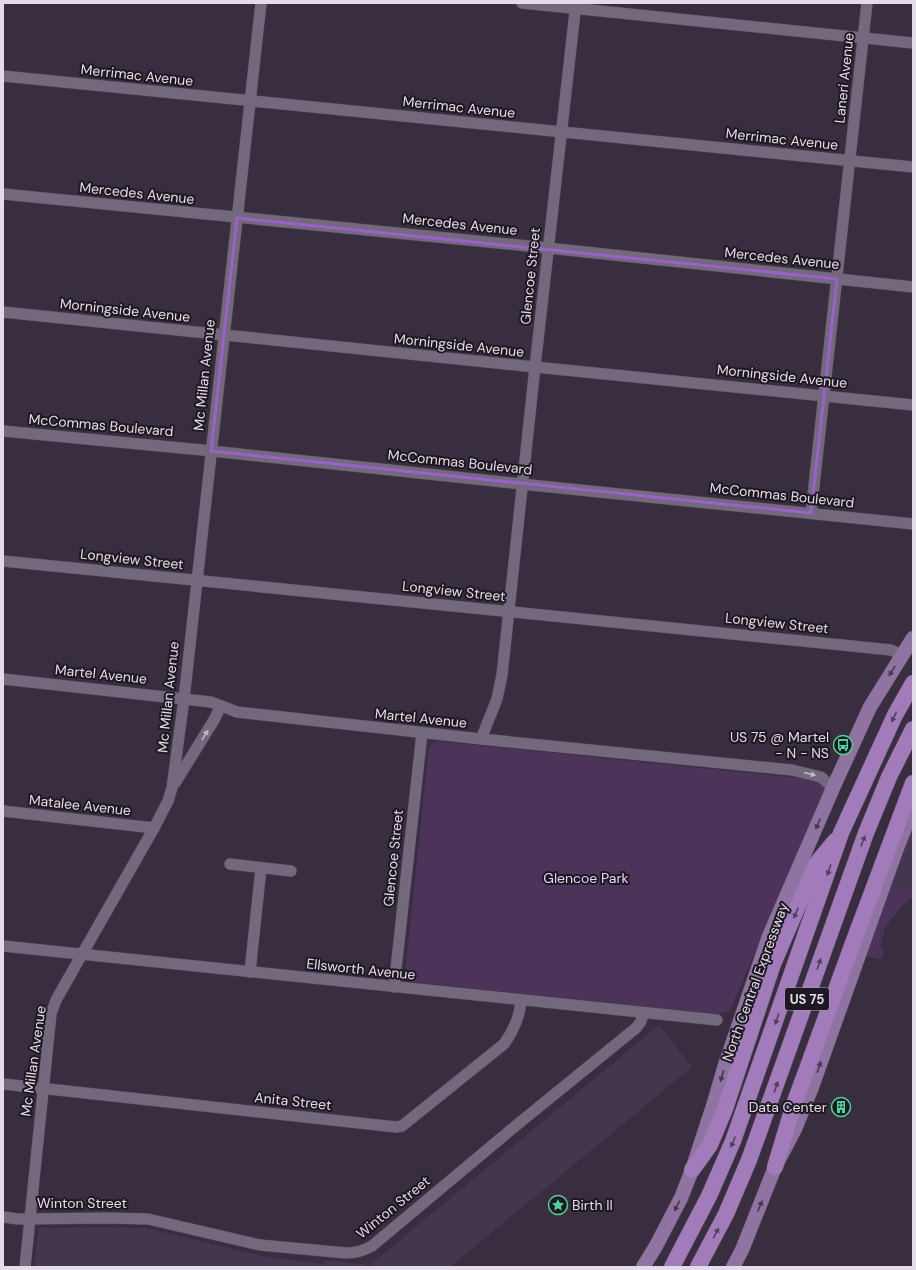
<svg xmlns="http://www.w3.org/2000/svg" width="916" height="1270" font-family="'DM Sans',sans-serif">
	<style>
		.built { fill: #44364e }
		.green { fill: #4b335a }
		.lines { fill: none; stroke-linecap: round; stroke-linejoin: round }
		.minor-casing { stroke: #534958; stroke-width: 12 }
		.major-casing { stroke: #534958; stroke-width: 15 }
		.highway-casing { stroke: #534958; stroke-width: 17 }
		.minor { stroke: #74687c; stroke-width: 11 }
		.major { stroke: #8f73a1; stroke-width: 14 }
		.highway { stroke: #a17bba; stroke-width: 16 }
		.oneway { fill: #45384e }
		.oneway2 { fill: #52405e }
		.oneway3 { fill: #c2b9c8 }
		.marked { fill: none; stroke: #9a61cb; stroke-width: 3; stroke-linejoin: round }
		.labels { text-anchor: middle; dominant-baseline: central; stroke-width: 4; stroke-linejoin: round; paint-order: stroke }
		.shield { fill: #1d1821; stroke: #a8a1ac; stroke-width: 1 }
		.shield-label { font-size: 13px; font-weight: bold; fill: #e3dce8 }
		.street-label { font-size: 14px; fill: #e3dce8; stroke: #1d1821 }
		.poi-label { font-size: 14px; fill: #e3dce8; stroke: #1d1821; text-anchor: end }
		.park-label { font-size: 14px; fill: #e9d4f8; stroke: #1d1821 }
	</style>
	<rect width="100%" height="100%" fill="#392e40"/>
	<g class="built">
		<path d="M 913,839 L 913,889 L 903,894 L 899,893 L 893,886 Z"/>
		<path d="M 659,1025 L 692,1067 L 450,1267 L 34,1267 L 39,1227 L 52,1228 L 102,1227 L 145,1228 L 262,1256 L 323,1264 L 324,1260 L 370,1265 Z"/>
	</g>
	<g class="green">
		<path d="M 436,741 L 818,780 L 825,787 L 825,793 L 730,1010 L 719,1014 L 411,982 L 405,974 L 429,746 Z"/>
		<path d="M 913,828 L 913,839 L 893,886 L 899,893 L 903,894 L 913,889 L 913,897 L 901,907 L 885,927 L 880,948 L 884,950 L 881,960 L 866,956 Z"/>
	</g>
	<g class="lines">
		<defs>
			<g id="minor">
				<path d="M 522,3 L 913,43"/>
				<path d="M 3,76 L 913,167"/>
				<path d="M 3,194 L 548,248 L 913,287"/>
				<path d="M 3,312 L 535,367 L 913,405"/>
				<path d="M 3,431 L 202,450 L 531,485 L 913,524"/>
				<path d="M 811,513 L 867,3"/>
				<path d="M 3,561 L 852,646 L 891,650 L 902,655"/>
				<path d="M 3,679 L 211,702 L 237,712 L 481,739 L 792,770 L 821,777 L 833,788"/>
				<path d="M 481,739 L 497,699 L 502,675 L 535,367 L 576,3"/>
				<path d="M 175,783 L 214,720 L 221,706"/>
				<path d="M 3,811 L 154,828"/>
				<path d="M 230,864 L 291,871"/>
				<path d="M 3,946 L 717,1020"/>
				<path d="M 250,972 L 261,868"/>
				<path d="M 394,987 L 422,733"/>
				<path d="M 3,1084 L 396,1127 L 402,1126 L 407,1122 L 504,1044 C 514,1030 520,1017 521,1000"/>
				<path d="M 3,1217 L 18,1219 L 107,1218 L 148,1219 L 260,1245 L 346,1253 C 356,1253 363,1251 372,1246 L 513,1128 L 636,1028 L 640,1023 L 644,1013"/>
				<path d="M 25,1267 L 51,1014 L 56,1000 L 154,828 L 168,801 L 172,788 L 184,699 L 261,3"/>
			</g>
			<g id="major">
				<path d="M 643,1267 L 656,1246 L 681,1198 L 692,1170 L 713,1106 L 725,1065 L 769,936 L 833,788 L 870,707 L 913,638"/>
				<path d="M 733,1267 L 742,1250 L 775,1167 L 795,1129 L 812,1087 L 896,851 L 913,808"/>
			</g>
			<g id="highway">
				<path d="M 775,1167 L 793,1107 L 853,943 L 913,783"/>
				<path d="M 692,1170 L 710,1145 L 725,1109 L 773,964 L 816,864 L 835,841"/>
				<path d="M 672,1267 L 709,1196 L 733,1141 L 841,833 L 895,715 L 913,683"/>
				<path d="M 698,1267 L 726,1214 L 749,1160 L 866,833 L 889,777 L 913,729"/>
			</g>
		</defs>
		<use href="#minor" class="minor-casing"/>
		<use href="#major" class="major-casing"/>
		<use href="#highway" class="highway-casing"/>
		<use href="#minor" class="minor"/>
		<use href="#major" class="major"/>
		<use href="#highway" class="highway"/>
	</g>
	<defs><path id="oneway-solid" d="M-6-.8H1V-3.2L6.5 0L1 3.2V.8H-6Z"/></defs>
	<g class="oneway">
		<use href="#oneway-solid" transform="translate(892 671) rotate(121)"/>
		<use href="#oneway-solid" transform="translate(818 824) rotate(113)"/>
		<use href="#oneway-solid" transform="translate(819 1067) rotate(-71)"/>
		<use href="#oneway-solid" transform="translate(722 1076) rotate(106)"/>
		<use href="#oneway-solid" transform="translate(677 1206) rotate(117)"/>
		<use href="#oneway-solid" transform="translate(760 1206) rotate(-68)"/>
	</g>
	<g class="oneway2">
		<use href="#oneway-solid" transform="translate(894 717) rotate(116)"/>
		<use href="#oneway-solid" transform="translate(863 841) rotate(-70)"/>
		<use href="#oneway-solid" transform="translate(829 870) rotate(109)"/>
		<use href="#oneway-solid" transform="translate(796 913) rotate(113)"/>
		<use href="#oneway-solid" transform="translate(819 964) rotate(-71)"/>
		<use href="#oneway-solid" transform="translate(777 1019) rotate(109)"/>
		<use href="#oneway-solid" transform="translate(776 1087) rotate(-71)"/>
		<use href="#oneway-solid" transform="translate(733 1142) rotate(112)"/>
		<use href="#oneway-solid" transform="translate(716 1233) rotate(-63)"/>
	</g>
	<g class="oneway3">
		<use href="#oneway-solid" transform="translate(205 735) rotate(-58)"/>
		<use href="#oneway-solid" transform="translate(810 774) rotate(14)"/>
	</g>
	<path class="marked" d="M 237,218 L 837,279 L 811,513 L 211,451 Z"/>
	<defs>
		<symbol id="bus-ring" viewBox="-11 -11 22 22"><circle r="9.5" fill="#1d1821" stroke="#4dd39a" stroke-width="1.5"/><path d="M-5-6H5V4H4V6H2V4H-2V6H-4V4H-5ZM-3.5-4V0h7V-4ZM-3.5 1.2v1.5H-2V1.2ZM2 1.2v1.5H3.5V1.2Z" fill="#4dd39a"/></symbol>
		<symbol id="building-ring" viewBox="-11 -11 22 22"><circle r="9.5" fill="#1d1821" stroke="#4dd39a" stroke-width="1.5"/><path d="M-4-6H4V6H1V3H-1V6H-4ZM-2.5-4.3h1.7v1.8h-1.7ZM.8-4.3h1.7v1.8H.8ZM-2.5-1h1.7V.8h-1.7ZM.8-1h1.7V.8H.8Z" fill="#4dd39a"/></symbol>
		<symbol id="sight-ring" viewBox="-11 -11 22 22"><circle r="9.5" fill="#1d1821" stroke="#4dd39a" stroke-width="1.5"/><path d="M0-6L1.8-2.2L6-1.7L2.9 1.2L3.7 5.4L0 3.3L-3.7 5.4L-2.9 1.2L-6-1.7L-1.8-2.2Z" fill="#4dd39a"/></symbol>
	</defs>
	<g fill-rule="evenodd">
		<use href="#bus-ring" x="832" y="734" width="22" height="22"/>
		<use href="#building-ring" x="830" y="1096" width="22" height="22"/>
		<use href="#sight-ring" x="547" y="1194" width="22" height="22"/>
	</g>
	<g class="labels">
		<rect class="shield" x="785" y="988" width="44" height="22" rx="3"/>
		<g class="shield-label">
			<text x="807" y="999">US 75</text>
		</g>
		<g class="street-label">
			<text transform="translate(137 75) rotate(6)">Merrimac Avenue</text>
			<text transform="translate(844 78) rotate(-84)">Laneri Avenue</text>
			<text transform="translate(459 107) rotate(6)">Merrimac Avenue</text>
			<text transform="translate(782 139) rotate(6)">Merrimac Avenue</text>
			<text transform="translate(137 193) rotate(6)">Mercedes Avenue</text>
			<text transform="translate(460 224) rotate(6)">Mercedes Avenue</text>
			<text transform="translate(782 258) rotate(6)">Mercedes Avenue</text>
			<text transform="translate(530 276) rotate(-84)">Glencoe Street</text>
			<text transform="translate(125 310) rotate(6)">Morningside Avenue</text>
			<text transform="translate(459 345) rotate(6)">Morningside Avenue</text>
			<text transform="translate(204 375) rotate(-84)">Mc Millan Avenue</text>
			<text transform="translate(782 376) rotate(6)">Morningside Avenue</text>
			<text transform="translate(101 425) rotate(5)">McCommas Boulevard</text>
			<text transform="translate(460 462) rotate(6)">McCommas Boulevard</text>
			<text transform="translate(782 495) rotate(6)">McCommas Boulevard</text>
			<text transform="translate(132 559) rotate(6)">Longview Street</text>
			<text transform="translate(454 591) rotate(6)">Longview Street</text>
			<text transform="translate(777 623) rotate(6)">Longview Street</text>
			<text transform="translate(101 674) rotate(6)">Martel Avenue</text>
			<text transform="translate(168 697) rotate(-84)">Mc Millan Avenue</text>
			<text transform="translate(421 718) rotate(6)">Martel Avenue</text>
			<text transform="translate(80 805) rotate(6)">Matalee Avenue</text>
			<text transform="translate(393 858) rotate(-84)">Glencoe Street</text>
			<text transform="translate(361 969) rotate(6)">Ellsworth Avenue</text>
			<text transform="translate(755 982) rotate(-70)">North Central Expressway</text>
			<text transform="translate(33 1061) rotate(-82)">Mc Millan Avenue</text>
			<text transform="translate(293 1101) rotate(6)">Anita Street</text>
			<text x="82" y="1203">Winton Street</text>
			<text transform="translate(393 1207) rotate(-39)">Winton Street</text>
		</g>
		<g class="poi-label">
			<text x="829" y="737">US 75 @ Martel<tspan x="829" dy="16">- N - NS</tspan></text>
			<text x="827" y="1107">Data Center</text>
			<text x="572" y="1205" text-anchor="start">Birth II</text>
		</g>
		<g class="park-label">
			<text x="586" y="878">Glencoe Park</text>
		</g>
	</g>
	<rect width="916" height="1270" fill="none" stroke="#e3dce8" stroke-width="8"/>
</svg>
